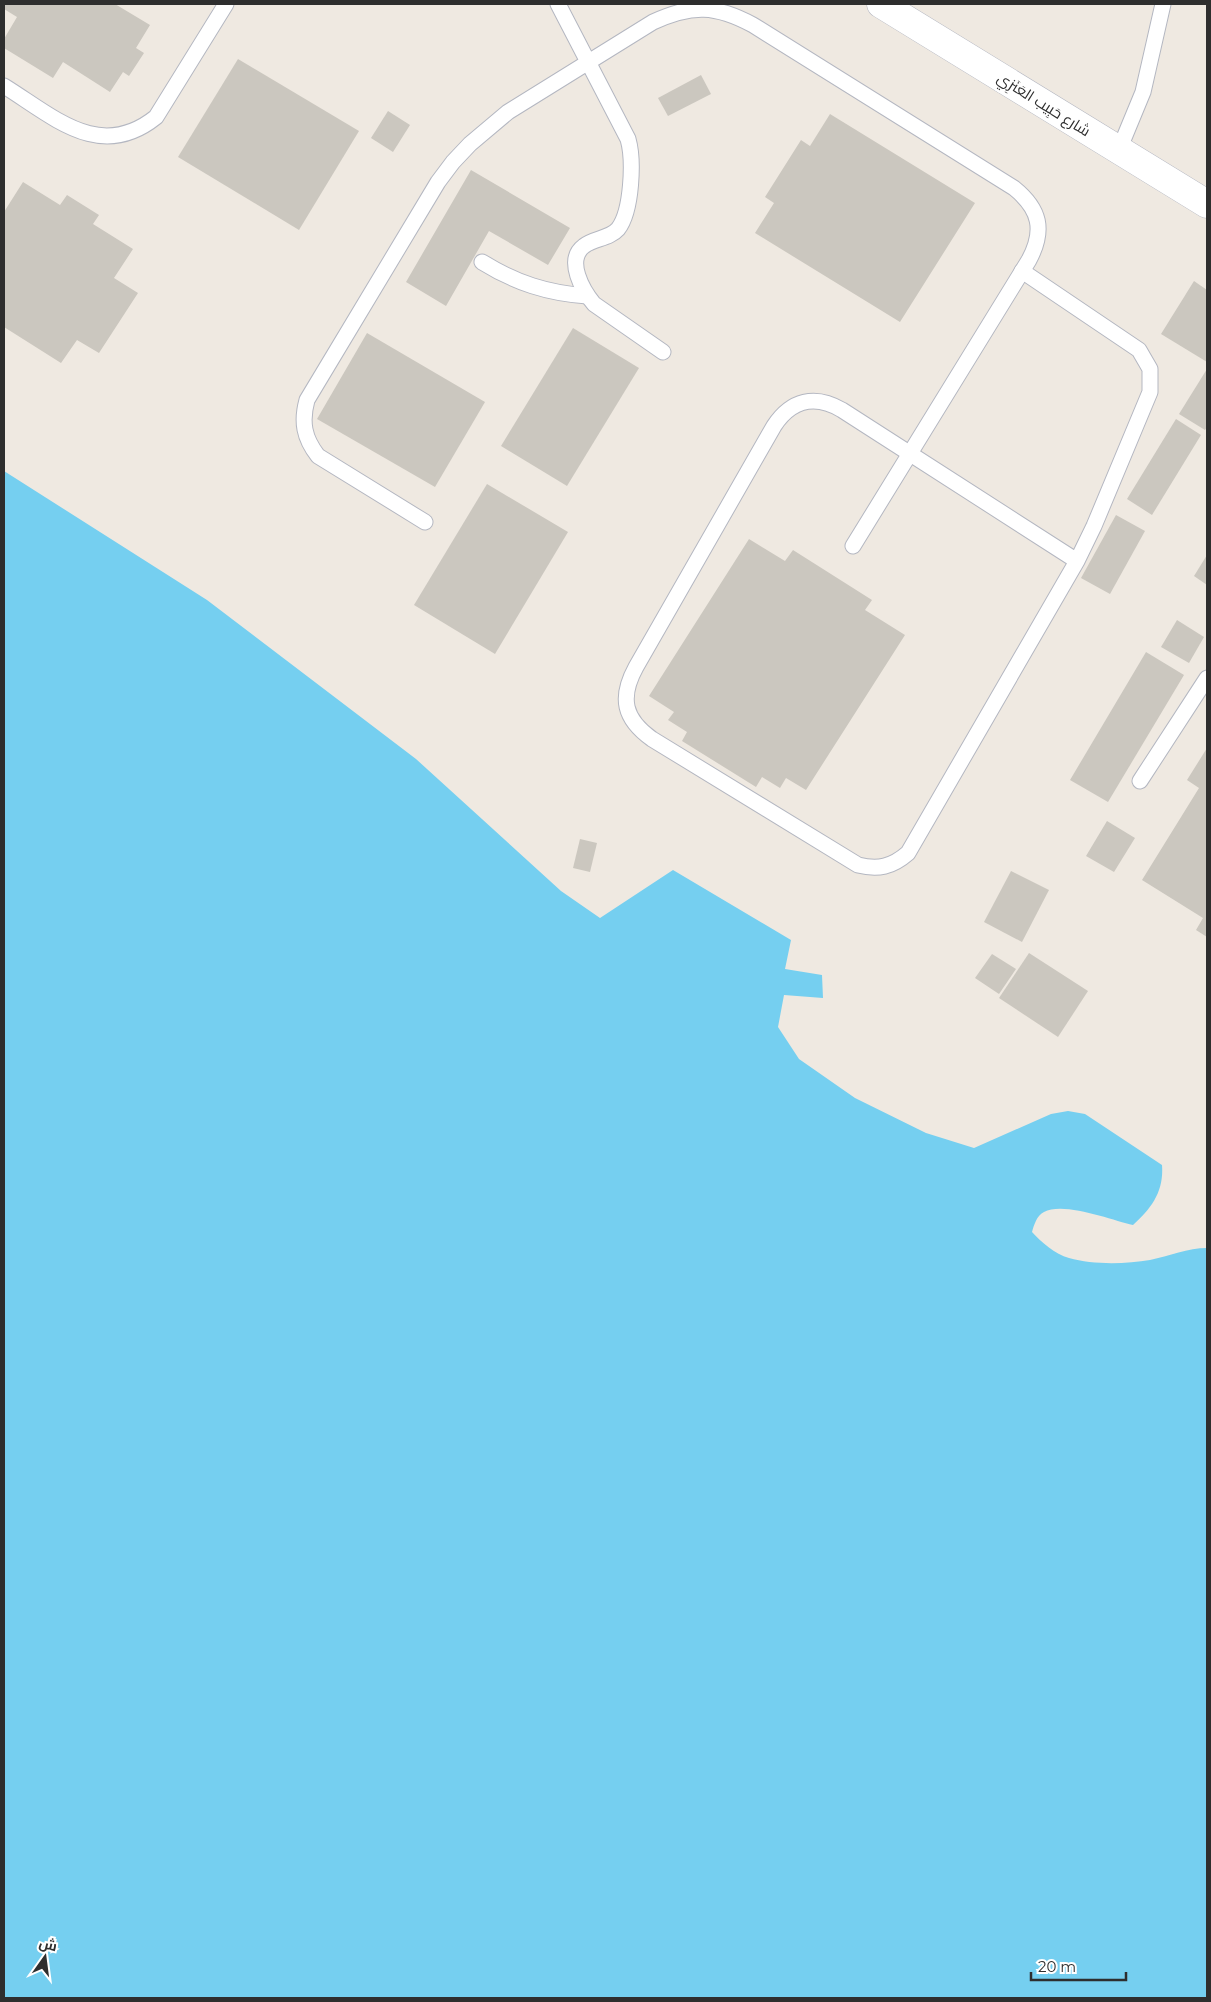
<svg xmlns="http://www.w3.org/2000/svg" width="1211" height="2002" font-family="Montserrat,Cairo,sans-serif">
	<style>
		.water { fill: #75cff0 }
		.building { fill: #cbc7bf }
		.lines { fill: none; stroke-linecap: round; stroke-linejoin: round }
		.service-casing { stroke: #b4b7c1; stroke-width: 17 }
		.minor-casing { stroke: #b4b7c1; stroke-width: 29 }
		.service { stroke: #fff; stroke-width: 15 }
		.minor { stroke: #fff; stroke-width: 28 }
		.labels { text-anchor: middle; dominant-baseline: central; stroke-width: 4.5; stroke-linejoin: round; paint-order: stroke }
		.street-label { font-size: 15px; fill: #2e2e2e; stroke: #fff }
	</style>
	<rect width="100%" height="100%" fill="#efe9e1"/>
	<path class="water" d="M 4,471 L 207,600 L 416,759 L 561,891 L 600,918 L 673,870 L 791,940 L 785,969 L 822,975 L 823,998 L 784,995 L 778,1027 L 799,1059 L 855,1098 L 926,1133 L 974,1148 L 1051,1114 L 1068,1111 L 1085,1114 L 1162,1165 C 1164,1191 1152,1208 1133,1225 C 1112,1220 1063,1201 1044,1212 C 1037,1215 1034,1225 1032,1232 C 1041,1242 1055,1254 1069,1258 C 1093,1265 1126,1264 1150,1260 C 1169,1256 1188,1248 1207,1248 L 1207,1998 L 4,1998 Z"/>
	<g class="building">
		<path d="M 4,4 L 115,4 L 150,25 L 136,48 L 144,53 L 129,76 L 123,72 L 110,92 L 63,62 L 53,78 L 4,48 L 4,39 L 17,17 L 4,9 Z"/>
		<path d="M 238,59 L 359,131 L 299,230 L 178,157 Z"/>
		<path d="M 701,75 L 711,94 L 668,116 L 658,98 Z"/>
		<path d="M 388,111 L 410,125 L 393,152 L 371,138 Z"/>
		<path d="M 830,114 L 975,203 L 900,322 L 755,233 L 774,203 L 765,197 L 801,140 L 810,146 Z"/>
		<path d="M 471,170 L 570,228 L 548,265 L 489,231 L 446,306 L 406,282 Z"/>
		<path d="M 23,182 L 60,205 L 67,195 L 99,215 L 93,224 L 133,249 L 114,278 L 138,293 L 99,353 L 77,340 L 61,363 L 4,327 L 4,212 Z"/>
		<path d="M 1194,281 L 1207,290 L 1207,362 L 1161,334 Z"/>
		<path d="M 573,328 L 639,368 L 567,486 L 501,446 Z"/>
		<path d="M 367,333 L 485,402 L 435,487 L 317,419 Z"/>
		<path d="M 1207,369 L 1207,427 L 1205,430 L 1179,414 Z"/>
		<path d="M 1176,419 L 1201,435 L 1152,515 L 1127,499 Z"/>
		<path d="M 487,484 L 568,532 L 495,654 L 414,605 Z"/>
		<path d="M 1116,515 L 1145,531 L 1110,594 L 1081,578 Z"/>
		<path d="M 749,539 L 785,561 L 793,550 L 872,600 L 865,610 L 905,635 L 806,790 L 786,778 L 780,788 L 762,777 L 756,787 L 682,741 L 687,732 L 668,720 L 674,712 L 649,696 Z"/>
		<path d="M 1207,555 L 1207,585 L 1194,576 Z"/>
		<path d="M 1177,620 L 1204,637 L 1189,663 L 1161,647 Z"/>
		<path d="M 1146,652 L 1184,675 L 1108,802 L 1070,780 Z"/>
		<path d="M 1207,748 L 1207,937 L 1196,930 L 1203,918 L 1142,880 L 1199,788 L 1187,780 Z"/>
		<path d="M 1107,821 L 1135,838 L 1114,872 L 1086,856 Z"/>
		<path d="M 580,839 L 597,843 L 590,872 L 573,868 Z"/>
		<path d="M 1011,871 L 1049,890 L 1022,942 L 984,922 Z"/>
		<path d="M 1029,953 L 1088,991 L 1058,1037 L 999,998 Z"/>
		<path d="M 992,954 L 1016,969 L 999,994 L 975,978 Z"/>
	</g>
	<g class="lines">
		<defs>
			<g id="service">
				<path d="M 558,4 L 628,139 C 634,160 632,211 618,229 C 609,239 594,238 584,246 C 565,260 583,291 594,304 L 663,352"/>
				<path d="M 4,86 C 54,117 100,162 156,117 L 226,4"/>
				<path d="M 1119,150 L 1143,92 L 1163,4"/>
				<path d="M 482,262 C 516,283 547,293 587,296"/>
				<path d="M 1022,271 L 1139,350 L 1150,369 L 1150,392 L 1094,526 L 1077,561 L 908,853 C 892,867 878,870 858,865 L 652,739 C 624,719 619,698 636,667 L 774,426 C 791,400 815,394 842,410 L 1077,561"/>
				<path d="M 425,522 L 318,456 C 304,438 301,422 307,400 L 438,182 L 453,162 L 470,144 L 508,112 L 653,22 C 692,4 716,5 753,25 L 1014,188 C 1040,209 1045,230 1029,260 L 853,546"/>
				<path d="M 1140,781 L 1207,678"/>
			</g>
			<path id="minor" d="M 881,4 L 1207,204"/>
		</defs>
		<use href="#service" class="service-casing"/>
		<use href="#minor" class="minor-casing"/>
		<use href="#service" class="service"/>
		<use href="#minor" class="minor"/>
	</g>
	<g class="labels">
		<g class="street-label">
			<text transform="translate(1044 104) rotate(32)">شارع حَبِيب العَنَزِي</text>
		</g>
	</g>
	<rect width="1211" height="2002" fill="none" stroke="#2e2e2e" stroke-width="10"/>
	<g transform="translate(45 1957) rotate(14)" stroke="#ffffff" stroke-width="4" paint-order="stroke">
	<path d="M0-4L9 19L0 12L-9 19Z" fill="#2e2e2e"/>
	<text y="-8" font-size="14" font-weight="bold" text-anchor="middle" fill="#2e2e2e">ش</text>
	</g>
	<path d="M1031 1972v8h95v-8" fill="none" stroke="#2e2e2e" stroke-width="2.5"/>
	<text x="1038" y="1972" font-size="15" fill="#2e2e2e" stroke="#ffffff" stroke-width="4" paint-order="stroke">20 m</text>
</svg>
